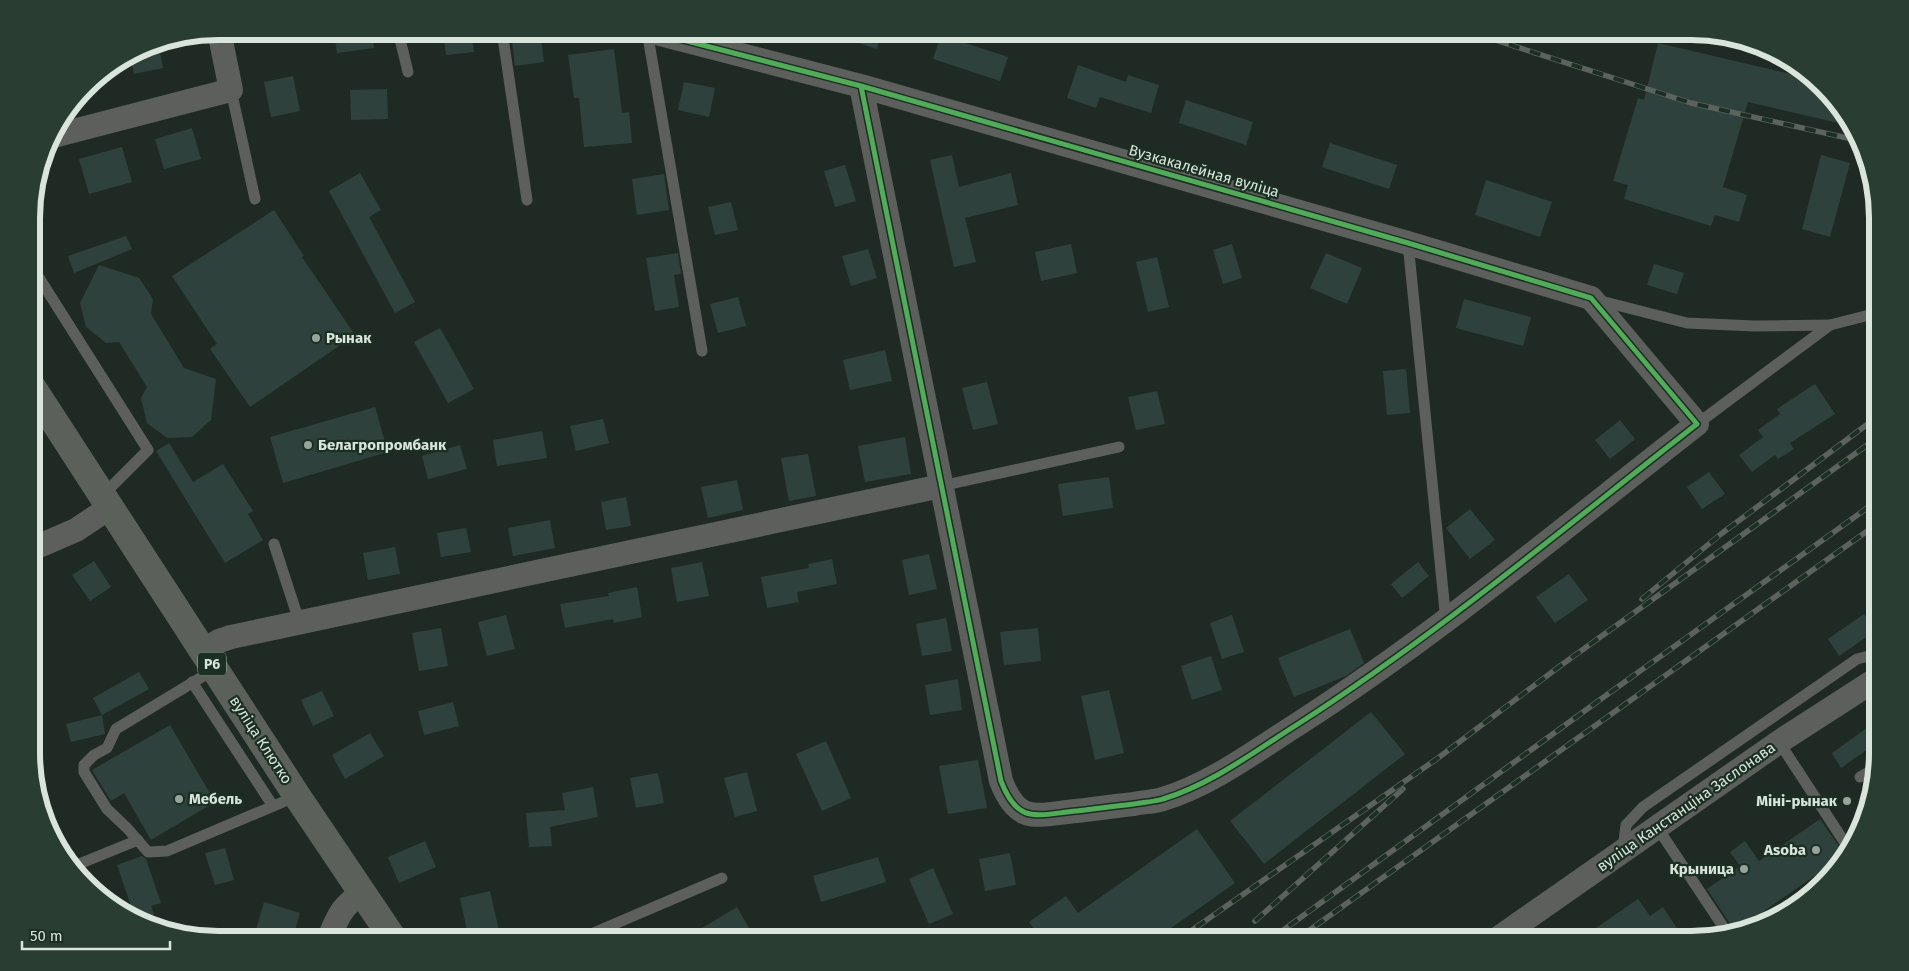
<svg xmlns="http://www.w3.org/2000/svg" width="1909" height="971" font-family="'Fira Sans',sans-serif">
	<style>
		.building { fill: #2f413c }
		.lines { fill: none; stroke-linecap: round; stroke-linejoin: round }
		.service { stroke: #5c5f5b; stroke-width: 11 }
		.minor { stroke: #5c5f5b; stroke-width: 24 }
		.primary { stroke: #5b605b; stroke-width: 28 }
		.rail-casing { stroke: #5c625e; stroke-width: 5.5 }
		.rail { stroke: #1b2f23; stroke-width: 4; stroke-dasharray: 11; stroke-linecap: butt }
		.cycleway-casing { stroke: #1b2f23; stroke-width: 8 }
		.cycleway { stroke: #51ab58; stroke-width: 5 }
		.poi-dot { fill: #98a39c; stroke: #1b2f23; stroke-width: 2 }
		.labels { text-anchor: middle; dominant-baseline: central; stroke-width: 4.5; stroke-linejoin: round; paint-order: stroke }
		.shield { fill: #1b2f23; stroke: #9faea4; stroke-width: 1 }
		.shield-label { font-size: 14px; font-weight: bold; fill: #d8e4dc }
		.street-label { font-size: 15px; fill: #d8e4dc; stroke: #1b2f23 }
		.poi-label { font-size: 15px; font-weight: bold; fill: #d8e4dc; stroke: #1b2f23; text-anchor: start }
		.rim { fill: none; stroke: #d8e4dc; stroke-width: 6 }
	</style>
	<rect width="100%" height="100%" fill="#202a24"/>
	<g class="building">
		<path d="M 334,31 L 371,31 L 374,48 L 337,53 Z"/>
		<path d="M 443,31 L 471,31 L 474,52 L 446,55 Z"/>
		<path d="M 834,31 L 882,31 L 877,49 L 833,35 Z"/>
		<path d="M 941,35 L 1008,57 L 1000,81 L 933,59 Z"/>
		<path d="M 541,37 L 544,62 L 515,66 L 512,41 Z"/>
		<path d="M 158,43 L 163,68 L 134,74 L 130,56 L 147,45 Z"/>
		<path d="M 1658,43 L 1816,80 L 1846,114 L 1851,126 L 1748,102 L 1723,187 L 1747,195 L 1739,222 L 1715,215 L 1711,226 L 1624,199 L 1628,185 L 1613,181 L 1638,98 L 1644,100 Z"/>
		<path d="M 614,49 L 622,113 L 629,112 L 632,143 L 584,147 L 579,98 L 574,98 L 568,55 Z"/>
		<path d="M 1078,65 L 1126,82 L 1128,75 L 1159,85 L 1151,113 L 1100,97 L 1096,108 L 1067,98 Z"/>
		<path d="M 293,76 L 300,111 L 271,117 L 264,82 Z"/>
		<path d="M 684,82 L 715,88 L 709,117 L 678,110 Z"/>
		<path d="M 387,89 L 388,119 L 351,120 L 350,90 Z"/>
		<path d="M 1186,100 L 1253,122 L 1246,145 L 1179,123 Z"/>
		<path d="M 192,128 L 201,159 L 164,169 L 155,139 Z"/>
		<path d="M 1330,143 L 1397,165 L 1389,189 L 1322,167 Z"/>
		<path d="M 122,147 L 132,182 L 89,194 L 79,159 Z"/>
		<path d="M 952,155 L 959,187 L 1011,173 L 1018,205 L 965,218 L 976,262 L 954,267 L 930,160 Z"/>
		<path d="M 1821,155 L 1850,163 L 1830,237 L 1802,229 Z"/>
		<path d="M 845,165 L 856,201 L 835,207 L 824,171 Z"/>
		<path d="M 360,173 L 381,210 L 369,217 L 415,302 L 395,313 L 329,191 Z"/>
		<path d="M 664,174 L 669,210 L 637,215 L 632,179 Z"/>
		<path d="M 1486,180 L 1552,202 L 1540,237 L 1475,215 Z"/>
		<path d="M 731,202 L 738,230 L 715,235 L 708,207 Z"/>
		<path d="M 274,210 L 304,256 L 302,257 L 355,335 L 250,407 L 210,349 L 217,344 L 172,276 Z"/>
		<path d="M 126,236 L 132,249 L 74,273 L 68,256 Z"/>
		<path d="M 1071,244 L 1077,273 L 1041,281 L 1035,252 Z"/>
		<path d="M 1232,244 L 1242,278 L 1223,284 L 1213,250 Z"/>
		<path d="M 868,249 L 877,278 L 851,286 L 842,256 Z"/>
		<path d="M 678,253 L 681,274 L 674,275 L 679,307 L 655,311 L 646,258 Z"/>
		<path d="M 1326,253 L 1362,268 L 1347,304 L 1310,288 Z"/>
		<path d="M 1157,257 L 1169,307 L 1148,312 L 1136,262 Z"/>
		<path d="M 1654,264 L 1684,273 L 1677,294 L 1647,285 Z"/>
		<path d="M 99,265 L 139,278 L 153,299 L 151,314 L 184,368 L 216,379 L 211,420 L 192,437 L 167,438 L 147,423 L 141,398 L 147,387 L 119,342 L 106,343 L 86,327 L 80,303 Z"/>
		<path d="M 738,297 L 746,326 L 718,333 L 710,304 Z"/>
		<path d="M 1464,299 L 1531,317 L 1523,346 L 1456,328 Z"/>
		<path d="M 440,328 L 474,389 L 448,403 L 414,342 Z"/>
		<path d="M 885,350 L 892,381 L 850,390 L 843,360 Z"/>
		<path d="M 1406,369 L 1410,413 L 1387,415 L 1383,371 Z"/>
		<path d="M 987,382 L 998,424 L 973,430 L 962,388 Z"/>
		<path d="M 1815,384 L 1835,414 L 1790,443 L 1794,449 L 1778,459 L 1775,455 L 1752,472 L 1739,455 L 1763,437 L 1758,430 L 1780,414 L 1777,409 Z"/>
		<path d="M 1157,391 L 1165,424 L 1136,430 L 1128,397 Z"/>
		<path d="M 375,407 L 388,452 L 283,483 L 270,437 Z"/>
		<path d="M 603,419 L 609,443 L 576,451 L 570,426 Z"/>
		<path d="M 1620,420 L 1635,439 L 1610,459 L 1595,440 Z"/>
		<path d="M 542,431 L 547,458 L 497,466 L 493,440 Z"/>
		<path d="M 905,437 L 911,474 L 865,482 L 858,446 Z"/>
		<path d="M 169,443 L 193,482 L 223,464 L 253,511 L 248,514 L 263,540 L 225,563 L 156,451 Z"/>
		<path d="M 460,445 L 467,469 L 428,479 L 422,456 Z"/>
		<path d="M 808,454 L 816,496 L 789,501 L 781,458 Z"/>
		<path d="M 1709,472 L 1725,494 L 1702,509 L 1687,487 Z"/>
		<path d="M 1109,477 L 1113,508 L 1063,516 L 1058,484 Z"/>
		<path d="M 737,480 L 743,510 L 708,518 L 701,487 Z"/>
		<path d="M 626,497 L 631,526 L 606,530 L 601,502 Z"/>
		<path d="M 1470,509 L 1495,540 L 1470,559 L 1446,528 Z"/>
		<path d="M 550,520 L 555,548 L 513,556 L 508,528 Z"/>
		<path d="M 466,528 L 471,552 L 441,557 L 437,533 Z"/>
		<path d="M 395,547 L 400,574 L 368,580 L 363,553 Z"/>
		<path d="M 929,554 L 937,589 L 909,595 L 902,560 Z"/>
		<path d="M 832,559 L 837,584 L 797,592 L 799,602 L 767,608 L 761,577 L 809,568 L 808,564 Z"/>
		<path d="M 94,561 L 111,587 L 90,601 L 72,575 Z"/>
		<path d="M 702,562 L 709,596 L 677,602 L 671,568 Z"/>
		<path d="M 1418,562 L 1429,576 L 1402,598 L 1391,584 Z"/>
		<path d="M 1569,574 L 1588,600 L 1555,623 L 1536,597 Z"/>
		<path d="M 637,587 L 642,617 L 614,623 L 613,619 L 565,628 L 560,604 L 609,596 L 608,593 Z"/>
		<path d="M 1864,614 L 1875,631 L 1839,656 L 1828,639 Z"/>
		<path d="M 506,615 L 515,649 L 487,656 L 478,622 Z"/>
		<path d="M 1232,615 L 1244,652 L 1222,659 L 1210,623 Z"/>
		<path d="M 946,618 L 952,651 L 922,656 L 916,624 Z"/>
		<path d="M 441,628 L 448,666 L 419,671 L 412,633 Z"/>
		<path d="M 1038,628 L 1041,661 L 1004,665 L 1000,632 Z"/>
		<path d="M 1350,629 L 1364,663 L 1346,676 L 1294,697 L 1278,658 Z"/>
		<path d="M 1211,656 L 1222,690 L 1192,700 L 1181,666 Z"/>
		<path d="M 139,672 L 149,689 L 102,715 L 93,698 Z"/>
		<path d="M 958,679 L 962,710 L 930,715 L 925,685 Z"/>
		<path d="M 1109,690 L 1124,753 L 1095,760 L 1081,696 Z"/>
		<path d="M 322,691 L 334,716 L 313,726 L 301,700 Z"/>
		<path d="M 453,702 L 459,726 L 424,735 L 418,711 Z"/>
		<path d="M 1371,712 L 1405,754 L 1264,864 L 1230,821 Z"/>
		<path d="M 102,715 L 105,734 L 71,742 L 66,724 Z"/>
		<path d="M 1878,720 L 1878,742 L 1841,768 L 1832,753 Z"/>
		<path d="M 170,725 L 215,802 L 151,840 L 124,793 L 111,801 L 92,770 Z"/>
		<path d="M 370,733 L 384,756 L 345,779 L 332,755 Z"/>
		<path d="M 826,741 L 851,798 L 822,811 L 796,754 Z"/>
		<path d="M 978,760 L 987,808 L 948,814 L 939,766 Z"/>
		<path d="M 747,772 L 757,811 L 735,817 L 724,778 Z"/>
		<path d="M 658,773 L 664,803 L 636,808 L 630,778 Z"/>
		<path d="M 593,787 L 598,817 L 550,827 L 552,846 L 529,847 L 526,813 L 565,810 L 562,793 Z"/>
		<path d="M 1820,819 L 1845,855 L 1735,931 L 1707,889 L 1740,866 L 1730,852 L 1745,841 L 1759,861 Z"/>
		<path d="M 1197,829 L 1235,883 L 1154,940 L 1042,940 L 1029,922 L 1066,896 L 1078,913 Z"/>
		<path d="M 425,841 L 436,867 L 399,883 L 388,857 Z"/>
		<path d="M 225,848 L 234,880 L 215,885 L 205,853 Z"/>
		<path d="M 1010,853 L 1016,885 L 985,891 L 979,859 Z"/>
		<path d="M 142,856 L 146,859 L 161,903 L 151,906 L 158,926 L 136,921 L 122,909 L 131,906 L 117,865 Z"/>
		<path d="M 878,857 L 886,882 L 821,902 L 813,876 Z"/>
		<path d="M 933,868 L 953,914 L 929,924 L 909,879 Z"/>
		<path d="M 490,891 L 501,940 L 469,940 L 460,898 Z"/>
		<path d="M 1638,899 L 1650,916 L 1663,907 L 1678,930 L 1664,939 L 1600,939 L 1593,930 Z"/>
		<path d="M 264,902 L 300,913 L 292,940 L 253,940 Z"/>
		<path d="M 737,907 L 756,940 L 682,940 Z"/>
	</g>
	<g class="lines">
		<g class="service">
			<path d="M 398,31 L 408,72"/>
			<path d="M 502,31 L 527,200"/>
			<path d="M 647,31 L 702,351"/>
			<path d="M 231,90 L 255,199"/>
			<path d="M 1408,243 L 1446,621"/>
			<path d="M 32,272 L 36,273 L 148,450 L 103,495"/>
			<path d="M 1597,300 L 1687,323 L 1754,326 L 1830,325"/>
			<path d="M 1697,424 L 1830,325 L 1877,313"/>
			<path d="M 941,486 L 1119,447"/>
			<path d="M 274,544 L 300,624"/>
			<path d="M 215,669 L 116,729 L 107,748 L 94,755 L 84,765 L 84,772 L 107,809 L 127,828 L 148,852 L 167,851 L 297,796"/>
			<path d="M 192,682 L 273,806"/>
			<path d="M 1779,742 L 1849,849"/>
			<path d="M 1860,777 L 1874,769"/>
			<path d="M 1657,827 L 1728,934"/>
			<path d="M 1623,849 L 1626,825 L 1643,807 L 1857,659 L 1877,654"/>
			<path d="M 79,864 L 138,840"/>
			<path d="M 577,940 L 722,878"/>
		</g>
		<g class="minor">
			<path d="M 648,31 L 861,86 L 1408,243 L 1591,298 L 1697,424 C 1566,526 1438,634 1298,724 C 1255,751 1212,784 1163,799 C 1154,802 1143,802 1134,804 C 1114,806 1095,809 1076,811 C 1036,815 1018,825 1001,781 L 861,86"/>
			<path d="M 50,137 L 231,90 L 219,31"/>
			<path d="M 32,549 L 76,530 L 109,508"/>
			<path d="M 203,650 L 219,641 L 231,637 L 941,486"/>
			<path d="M 1497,939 L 1779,742 L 1878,678"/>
			<path d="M 328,940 C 339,915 340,908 363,892"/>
		</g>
		<path class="primary" d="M 32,387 L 297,796 L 394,940"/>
		<defs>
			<g id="rail">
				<path d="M 1467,31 L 1691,103 L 1856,140"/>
				<path d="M 1642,599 L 1721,534 L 1877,417"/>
				<path d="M 1255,921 L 1403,789"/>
				<path d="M 1271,939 L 1601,699 L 1877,501"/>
				<path d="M 1297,939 L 1877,524"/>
				<path d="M 1178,940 L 1438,758 L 1560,666 L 1877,438"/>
			</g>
		</defs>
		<use href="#rail" class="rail-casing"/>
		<use href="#rail" class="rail"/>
		<defs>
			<path id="cycleway" d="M 648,31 L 861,86 L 1408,243 L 1591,298 L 1697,424 C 1566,526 1438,634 1298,724 C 1255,751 1212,784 1163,799 C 1154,802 1143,802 1134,804 C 1114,806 1095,809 1076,811 C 1036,815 1018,825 1001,781 L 861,86"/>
		</defs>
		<use href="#cycleway" class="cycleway-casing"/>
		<use href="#cycleway" class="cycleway"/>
	</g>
	<g class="poi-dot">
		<circle cx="316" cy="338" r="5"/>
		<circle cx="308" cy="445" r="5"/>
		<circle cx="179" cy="799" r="5"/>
		<circle cx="1847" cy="801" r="5"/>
		<circle cx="1816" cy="850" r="5"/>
		<circle cx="1744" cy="869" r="5"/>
	</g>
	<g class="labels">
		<rect class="shield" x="198" y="652.5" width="28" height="23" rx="4"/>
		<g class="shield-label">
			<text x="212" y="664">Р6</text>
		</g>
		<g class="street-label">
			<text transform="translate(1204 171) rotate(16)">Вузкакалейная вуліца</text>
			<text transform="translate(261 740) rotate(57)">вуліца Клютко</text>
			<text transform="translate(1686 807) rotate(-35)">вуліца Канстанціна Заслонава</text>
		</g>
		<g class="poi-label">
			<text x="326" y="338">Рынак</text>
			<text x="318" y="445">Белагропромбанк</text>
			<text x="189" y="799">Мебель</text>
			<text x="1837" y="801" text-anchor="end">Міні-рынак</text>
			<text x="1806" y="850" text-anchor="end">Asoba</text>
			<text x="1734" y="869" text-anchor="end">Крыница</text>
		</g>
	</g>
	<path d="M0 0H1909V971H0ZM218 40H1691A178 178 0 0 1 1869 218V753A178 178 0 0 1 1691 931H218A178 178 0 0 1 40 753V218A178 178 0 0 1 218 40Z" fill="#2a3d32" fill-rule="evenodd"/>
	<path class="rim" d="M218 40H1691A178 178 0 0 1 1869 218V753A178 178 0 0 1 1691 931H218A178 178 0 0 1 40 753V218A178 178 0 0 1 218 40Z"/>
	<path d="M22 941v8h148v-8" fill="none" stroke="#d8e4dc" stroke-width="2.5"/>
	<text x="30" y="941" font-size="15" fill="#d8e4dc" stroke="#1b2f23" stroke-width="4" paint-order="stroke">50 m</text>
</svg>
